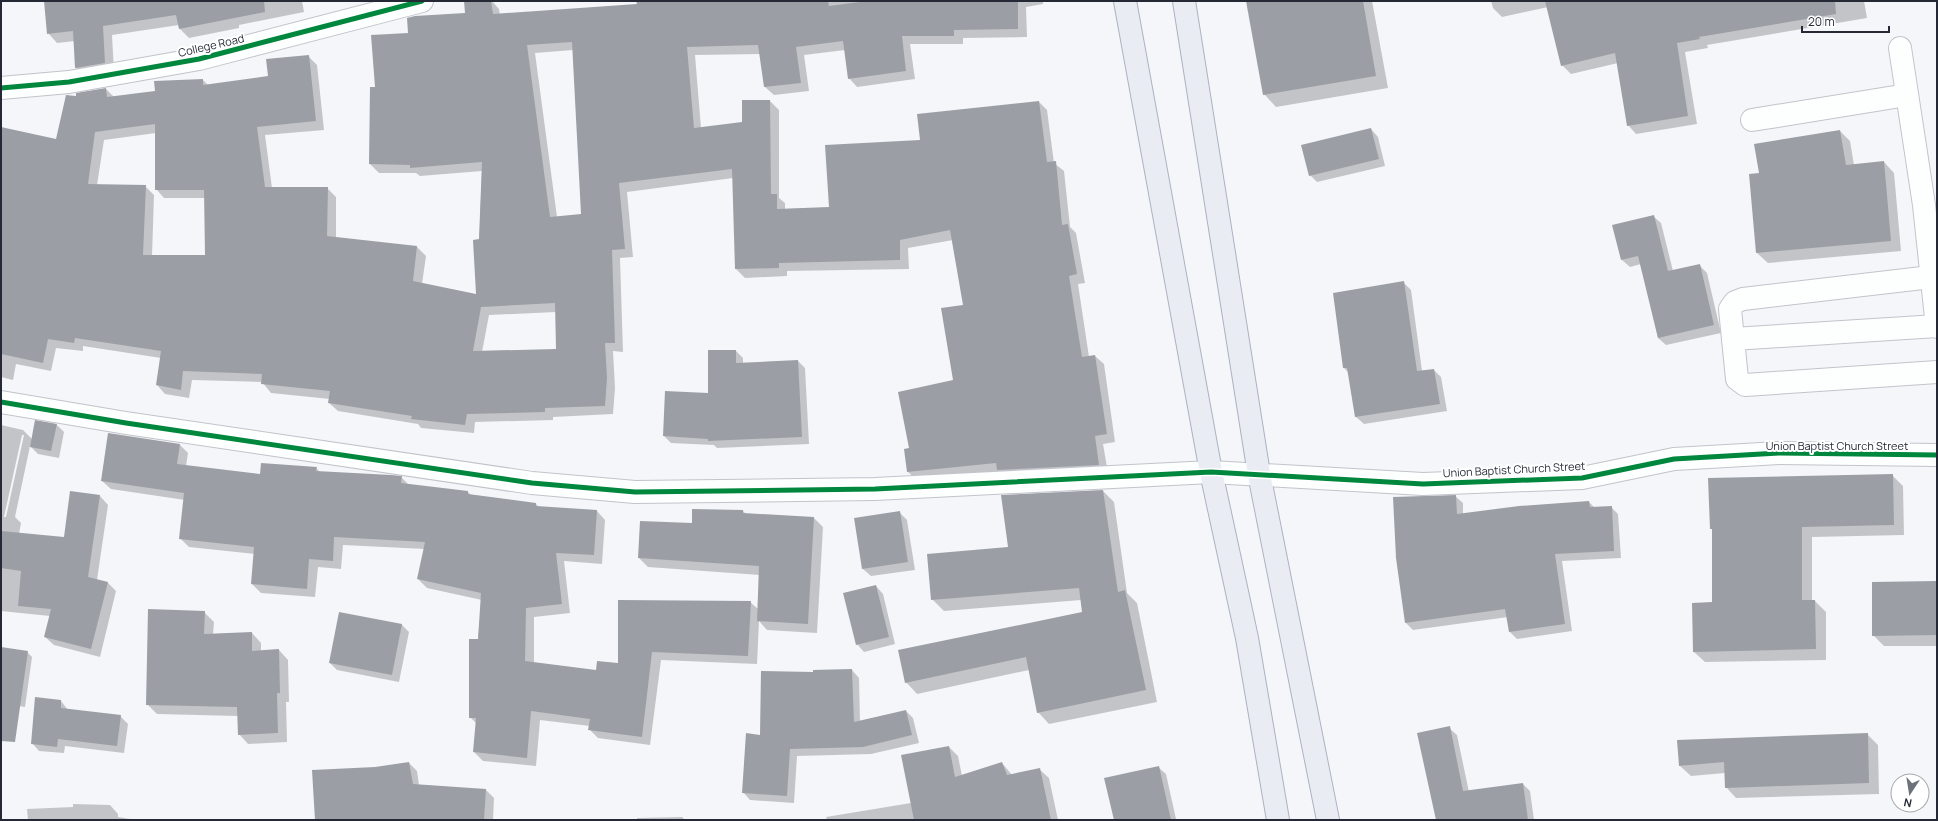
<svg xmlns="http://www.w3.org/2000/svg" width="1938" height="821" font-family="Manrope,sans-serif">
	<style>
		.shadow { fill: #0003; fill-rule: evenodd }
		.building { fill: #9b9fa5; fill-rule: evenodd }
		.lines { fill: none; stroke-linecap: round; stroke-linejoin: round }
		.minor-casing { stroke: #c1c4cb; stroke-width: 24 }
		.major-casing { stroke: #acb2c1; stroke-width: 24 }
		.minor { stroke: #fdfefe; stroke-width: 22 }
		.major { stroke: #e9ecf3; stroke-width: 22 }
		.cycleway-casing { stroke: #fff; stroke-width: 8 }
		.cycleway { stroke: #00873e; stroke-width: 5 }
		.labels { text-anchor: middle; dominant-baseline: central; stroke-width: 4; stroke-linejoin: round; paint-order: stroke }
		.street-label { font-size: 11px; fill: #242935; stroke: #fff }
	</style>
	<rect width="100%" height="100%" fill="#f4f6f9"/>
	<g class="shadow">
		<path d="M 45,1 L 302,1 L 304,12 L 239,25 L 239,28 L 189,38 L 180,29 L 179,25 L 112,35 L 114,72 L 85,77 L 76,68 L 75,41 L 57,43 L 48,33 Z"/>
		<path d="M 476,1 L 492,1 L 499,9 L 500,15 L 638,5 L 637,1 L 1043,1 L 1043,4 L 1026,7 L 1027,37 L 963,38 L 963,44 L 910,44 L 915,79 L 857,87 L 849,78 L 845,50 L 804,55 L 809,91 L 774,95 L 765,87 L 761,54 L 695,55 L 701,128 L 743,123 L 770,101 L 779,110 L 779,198 L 785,203 L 785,209 L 830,208 L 921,141 L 1039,102 L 1047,110 L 1054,163 L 1064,171 L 1070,227 L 1076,233 L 1085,283 L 1078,284 L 1089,357 L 1095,356 L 1104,364 L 1115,442 L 1103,444 L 1108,473 L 1007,479 L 1000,471 L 917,480 L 908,472 L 910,449 L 954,381 L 964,306 L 953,240 L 908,248 L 909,269 L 787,271 L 787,276 L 745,278 L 736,269 L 733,178 L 627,192 L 633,257 L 620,258 L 623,352 L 613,351 L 615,388 L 613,414 L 553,417 L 553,420 L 475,422 L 474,433 L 421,428 L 418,424 L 338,411 L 329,403 L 330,399 L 271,393 L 262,382 L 192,380 L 189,398 L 165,394 L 157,385 L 161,358 L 83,346 L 83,351 L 56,348 L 51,371 L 16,364 L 13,380 L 1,377 L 1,128 L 57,140 L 78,97 L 106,89 L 114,97 L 156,92 L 203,80 L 208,85 L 269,77 L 308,56 L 317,65 L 324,130 L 265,135 L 272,188 L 327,188 L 336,197 L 336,238 L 417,247 L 426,256 L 422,284 L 477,295 L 482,171 L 420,176 L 416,173 L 379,173 L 370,164 L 376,88 L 409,34 L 466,14 ZM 573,50 L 582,215 L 557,217 L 535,53 ZM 156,133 L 156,189 L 164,198 L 205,198 L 206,256 L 152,256 L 154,195 L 145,186 L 97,185 L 104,140 ZM 556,312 L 557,350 L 482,352 L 489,315 Z"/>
		<path d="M 1247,1 L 1372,1 L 1388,88 L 1276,107 L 1264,94 Z"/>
		<path d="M 1491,1 L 1864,1 L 1867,18 L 1707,45 L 1708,48 L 1685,52 L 1697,124 L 1636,134 L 1628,125 L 1618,63 L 1571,74 L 1562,65 L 1548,7 L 1502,17 L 1493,8 Z"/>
		<path d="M 1371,129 L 1378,137 L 1385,166 L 1317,182 L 1310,175 Z"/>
		<path d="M 1840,131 L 1850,141 L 1854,165 L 1884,162 L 1894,173 L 1901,251 L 1768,263 L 1757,253 L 1761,174 Z"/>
		<path d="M 1653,216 L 1661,223 L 1673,271 L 1699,265 L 1707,273 L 1721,333 L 1666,345 L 1658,338 L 1641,264 L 1630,267 L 1622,260 Z"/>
		<path d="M 1403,282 L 1411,290 L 1422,371 L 1434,370 L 1441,377 L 1447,411 L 1364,424 L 1356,417 L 1349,373 L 1344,368 Z"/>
		<path d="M 736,351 L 743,358 L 743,364 L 798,361 L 805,368 L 809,444 L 717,448 L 714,445 L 671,443 L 664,436 L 666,392 L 709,394 Z"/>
		<path d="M 1,425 L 23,430 L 32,439 L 57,425 L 64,432 L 59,458 L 38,454 L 30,446 L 15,517 L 21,523 L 19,534 L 64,538 L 100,496 L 108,505 L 97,580 L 108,583 L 116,591 L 100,657 L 54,645 L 45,637 L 50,616 L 1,611 ZM 22,435 L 24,435 L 6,517 L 4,517 Z"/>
		<path d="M 180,445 L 188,453 L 186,466 L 261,475 L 316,468 L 320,472 L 401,477 L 409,485 L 468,492 L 471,495 L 536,504 L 539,507 L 597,511 L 605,520 L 602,564 L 564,561 L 570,613 L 534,617 L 534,663 L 597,671 L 619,665 L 750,602 L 758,609 L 760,575 L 648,567 L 639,558 L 693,524 L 743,511 L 746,514 L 814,518 L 823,527 L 817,633 L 767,630 L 759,621 L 757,664 L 661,660 L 650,745 L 598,738 L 589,729 L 590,726 L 540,720 L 536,766 L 483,761 L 474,752 L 477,724 L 470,717 L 482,600 L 427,588 L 418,579 L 425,549 L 343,545 L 341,569 L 318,567 L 315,597 L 261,593 L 252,584 L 255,554 L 189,547 L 180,538 L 185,500 L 111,489 L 102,481 Z"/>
		<path d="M 1892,475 L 1903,486 L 1904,535 L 1812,537 L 1812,601 L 1815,601 L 1826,612 L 1826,660 L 1705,662 L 1694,652 L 1713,603 L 1713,531 L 1711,528 Z"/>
		<path d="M 1103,491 L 1114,502 L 1127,593 L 1137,603 L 1157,702 L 1049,724 L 1038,712 L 1029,670 L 917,694 L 906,682 L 1083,613 L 1081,600 L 944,611 L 932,599 L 1009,548 Z"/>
		<path d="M 1455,496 L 1463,503 L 1463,514 L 1589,502 L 1595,508 L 1611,507 L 1618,514 L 1621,558 L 1562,561 L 1572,631 L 1517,639 L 1510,632 L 1508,617 L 1413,630 L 1406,623 Z"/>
		<path d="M 899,512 L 907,520 L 915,570 L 871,576 L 863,569 L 855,519 Z"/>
		<path d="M 1937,582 L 1937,646 L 1884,646 L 1873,635 Z"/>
		<path d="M 876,586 L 883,594 L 895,644 L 864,652 L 857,644 Z"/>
		<path d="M 204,612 L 214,622 L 213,635 L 252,633 L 261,643 L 261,651 L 279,650 L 288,660 L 289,702 L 286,702 L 287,742 L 248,744 L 239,734 L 238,716 L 157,714 L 147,704 Z"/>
		<path d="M 401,624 L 409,632 L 399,682 L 337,670 L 330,663 Z"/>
		<path d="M 1,648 L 27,652 L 32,657 L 25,707 L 1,703 Z"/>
		<path d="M 852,670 L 859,678 L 860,721 L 906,711 L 913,718 L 919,743 L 871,754 L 797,756 L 794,803 L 750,800 L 743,792 L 761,736 L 814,673 Z"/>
		<path d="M 61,701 L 68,710 L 120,716 L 128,724 L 124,753 L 65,746 L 64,753 L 39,751 L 32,743 Z"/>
		<path d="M 1449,728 L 1457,735 L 1469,792 L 1523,784 L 1530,791 L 1534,820 L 1437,820 Z"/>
		<path d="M 1867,734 L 1878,745 L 1879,794 L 1736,798 L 1726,787 L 1725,773 L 1691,776 L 1680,766 Z"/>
		<path d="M 949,747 L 958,756 L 962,776 L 1002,763 L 1012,775 L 1039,769 L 1049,778 L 1058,820 L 827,820 L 826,817 L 911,803 Z"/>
		<path d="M 409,763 L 417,771 L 419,785 L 486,790 L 494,798 L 493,820 L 316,820 L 375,768 Z"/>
		<path d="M 1158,767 L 1166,774 L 1176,819 L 1115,820 Z"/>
		<path d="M 73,804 L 110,805 L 118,814 L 118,817 L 136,820 L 28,820 L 27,809 L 73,807 Z"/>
		<path d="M 682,817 L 685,820 L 637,820 L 637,818 Z"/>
	</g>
	<g class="building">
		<path d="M 44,1 L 264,1 L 265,12 L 179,29 L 176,15 L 103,26 L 105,63 L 75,68 L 73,31 L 47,34 Z"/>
		<path d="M 464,1 L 491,1 L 493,14 L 637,4 L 636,1 L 828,1 L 829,6 L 868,1 L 1018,1 L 1018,29 L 954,30 L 954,36 L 902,36 L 906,71 L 848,79 L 843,41 L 796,47 L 801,83 L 764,87 L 758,45 L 687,47 L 694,128 L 742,122 L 742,100 L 770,100 L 771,194 L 777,194 L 777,209 L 829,207 L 825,145 L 920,140 L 917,114 L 1039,101 L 1047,162 L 1056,161 L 1062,225 L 1068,224 L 1077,274 L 1069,276 L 1082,357 L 1095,355 L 1107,434 L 1095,436 L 1099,465 L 997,470 L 996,463 L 907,472 L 904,449 L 909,448 L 898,392 L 953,380 L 941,308 L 963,305 L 950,230 L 900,240 L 900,260 L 779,263 L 779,268 L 735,269 L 732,169 L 619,183 L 625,249 L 612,250 L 615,343 L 605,343 L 607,378 L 605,406 L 545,408 L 545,412 L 467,414 L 465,425 L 411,419 L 412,416 L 328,403 L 330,391 L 261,384 L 262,374 L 183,371 L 181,390 L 156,385 L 161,351 L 75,338 L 74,343 L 48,339 L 43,363 L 1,354 L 1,127 L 56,139 L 66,95 L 76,96 L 76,93 L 106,88 L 107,97 L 155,91 L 154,81 L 203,79 L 203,85 L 268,76 L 266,59 L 309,55 L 316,121 L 257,127 L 265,187 L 328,187 L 327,236 L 417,246 L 413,281 L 476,294 L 473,240 L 479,239 L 482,162 L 410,168 L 410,165 L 369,164 L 370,87 L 375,87 L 371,35 L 408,33 L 407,18 L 415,16 L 465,13 ZM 572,42 L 581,214 L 550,217 L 527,45 ZM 155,124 L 155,190 L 204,190 L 205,255 L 143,255 L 146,185 L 88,184 L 95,132 ZM 555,303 L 556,349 L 473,351 L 481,307 Z"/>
		<path d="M 1246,1 L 1363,1 L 1376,76 L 1263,95 Z"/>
		<path d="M 1545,1 L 1835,1 L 1836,14 L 1699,37 L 1700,39 L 1677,43 L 1688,116 L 1627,126 L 1615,53 L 1561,66 Z"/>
		<path d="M 1371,128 L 1379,159 L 1309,176 L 1301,145 Z"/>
		<path d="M 1840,130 L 1846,165 L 1884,161 L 1891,241 L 1756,253 L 1749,174 L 1759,173 L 1754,144 Z"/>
		<path d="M 1654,215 L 1668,271 L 1700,264 L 1714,325 L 1658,338 L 1638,256 L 1621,260 L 1612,225 Z"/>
		<path d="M 1404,281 L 1417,371 L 1434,369 L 1440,404 L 1355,417 L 1347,368 L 1343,368 L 1333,293 Z"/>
		<path d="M 708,350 L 736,350 L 736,363 L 798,360 L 802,437 L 708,441 L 708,439 L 663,436 L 665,391 L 708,393 Z"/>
		<path d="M 35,420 L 57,424 L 51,451 L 30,447 Z"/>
		<path d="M 108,433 L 180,444 L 177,464 L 260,474 L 261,463 L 317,467 L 316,471 L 391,475 L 402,476 L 401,483 L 468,491 L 468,494 L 536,503 L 536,506 L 597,510 L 594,555 L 556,553 L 562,604 L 526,608 L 525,661 L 596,670 L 597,661 L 618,663 L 618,600 L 751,601 L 748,656 L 652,652 L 642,737 L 588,730 L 590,719 L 531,711 L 527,758 L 473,752 L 476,718 L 469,718 L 469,639 L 478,639 L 481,593 L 417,579 L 425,542 L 334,537 L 333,561 L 309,559 L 307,589 L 251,584 L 254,547 L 179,539 L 184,493 L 101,481 Z"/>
		<path d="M 1893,474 L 1894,525 L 1802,527 L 1802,600 L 1815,600 L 1816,649 L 1693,652 L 1692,603 L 1712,602 L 1712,529 L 1710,529 L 1708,478 Z"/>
		<path d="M 1103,490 L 1118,592 L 1125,590 L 1146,690 L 1037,713 L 1026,657 L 905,683 L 898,650 L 1082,612 L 1079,588 L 931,600 L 927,554 L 1008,547 L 1001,495 Z"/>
		<path d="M 70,491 L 100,495 L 88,577 L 108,582 L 91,649 L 44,637 L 51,609 L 18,606 L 21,571 L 1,568 L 1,531 L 64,537 Z"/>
		<path d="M 1456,495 L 1457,514 L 1519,506 L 1589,501 L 1590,507 L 1612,506 L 1614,551 L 1555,554 L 1565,624 L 1509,632 L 1505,609 L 1405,623 L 1396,558 L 1393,497 Z"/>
		<path d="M 692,509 L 743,510 L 743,513 L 814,517 L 808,624 L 757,621 L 759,566 L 638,558 L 640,521 L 692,523 Z"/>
		<path d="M 900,511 L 908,562 L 862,569 L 854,518 Z"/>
		<path d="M 1937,581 L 1937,635 L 1872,636 L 1872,582 Z"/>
		<path d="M 876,585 L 889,637 L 856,645 L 843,593 Z"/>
		<path d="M 148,609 L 205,611 L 204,634 L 252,632 L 252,651 L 279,649 L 280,693 L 277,693 L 278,733 L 238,735 L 237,707 L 146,705 Z"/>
		<path d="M 339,612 L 402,624 L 392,675 L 329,663 Z"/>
		<path d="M 1,647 L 28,651 L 15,742 L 1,741 Z"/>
		<path d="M 852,669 L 854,722 L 906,710 L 912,735 L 863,747 L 790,749 L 787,796 L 742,793 L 746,733 L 760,735 L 761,671 L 813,672 L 813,670 Z"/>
		<path d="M 35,697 L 61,700 L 61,708 L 121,715 L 117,746 L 58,739 L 57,747 L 31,744 Z"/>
		<path d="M 1450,726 L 1463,791 L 1523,783 L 1528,820 L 1436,820 L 1417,733 Z"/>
		<path d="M 1868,733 L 1869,783 L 1725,788 L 1724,762 L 1679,766 L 1677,740 Z"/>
		<path d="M 949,746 L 955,777 L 1002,762 L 1007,775 L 1040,768 L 1051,820 L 914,820 L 901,755 Z"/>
		<path d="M 409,762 L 413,784 L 486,789 L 484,820 L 315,820 L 312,770 L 375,767 Z"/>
		<path d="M 1159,766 L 1171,820 L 1114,820 L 1104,778 Z"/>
	</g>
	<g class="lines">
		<defs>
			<g id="minor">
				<path d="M 1900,48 L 1924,205 L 1937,327"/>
				<path d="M 1,88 L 69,82 L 199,59 L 422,1"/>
				<path d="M 1752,120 L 1907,95"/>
				<path d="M 1931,277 L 1743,299 L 1735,302 L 1730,309 L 1737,379 L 1745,385 L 1937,372"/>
				<path d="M 1733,339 L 1937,326"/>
				<path d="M 1,402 L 126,423 L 532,483 L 635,492 L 875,489 L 1211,472 L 1423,484 L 1582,478 L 1674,459 L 1779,453 L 1937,455"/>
			</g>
			<g id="major">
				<path d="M 1125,1 L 1211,472 L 1247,638 L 1278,820"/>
				<path d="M 1184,1 L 1259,474 L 1328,820"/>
			</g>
		</defs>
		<use href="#minor" class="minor-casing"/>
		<use href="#major" class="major-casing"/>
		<use href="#minor" class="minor"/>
		<use href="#major" class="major"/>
		<defs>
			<g id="cycleway">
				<path d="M 1,88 L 69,82 L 199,59 L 422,1"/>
				<path d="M 1,402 L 126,423 L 532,483 L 635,492 L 875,489 L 1211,472 L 1423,484 L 1582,478 L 1674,459 L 1779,453 L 1937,455"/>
			</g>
		</defs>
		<use href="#cycleway" class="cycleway-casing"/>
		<use href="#cycleway" class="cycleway"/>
	</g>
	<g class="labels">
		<g class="street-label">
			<text transform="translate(211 45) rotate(-13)">College Road</text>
			<text x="1837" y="445">Union Baptist Church Street</text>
			<text transform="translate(1514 469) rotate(-3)">Union Baptist Church Street</text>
		</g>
	</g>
	<rect width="1938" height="821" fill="none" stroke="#242935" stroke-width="4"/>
	<g transform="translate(1910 793) rotate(192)"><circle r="19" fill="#ffffff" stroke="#a7a9ae"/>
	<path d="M0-3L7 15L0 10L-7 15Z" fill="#6d717a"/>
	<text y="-6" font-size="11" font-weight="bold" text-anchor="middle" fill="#242935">N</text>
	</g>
	<path d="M1802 26v6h87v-6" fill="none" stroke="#242935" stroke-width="2"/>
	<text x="1808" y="26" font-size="12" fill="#242935" stroke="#ffffff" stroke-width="3" paint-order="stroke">20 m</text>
</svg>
